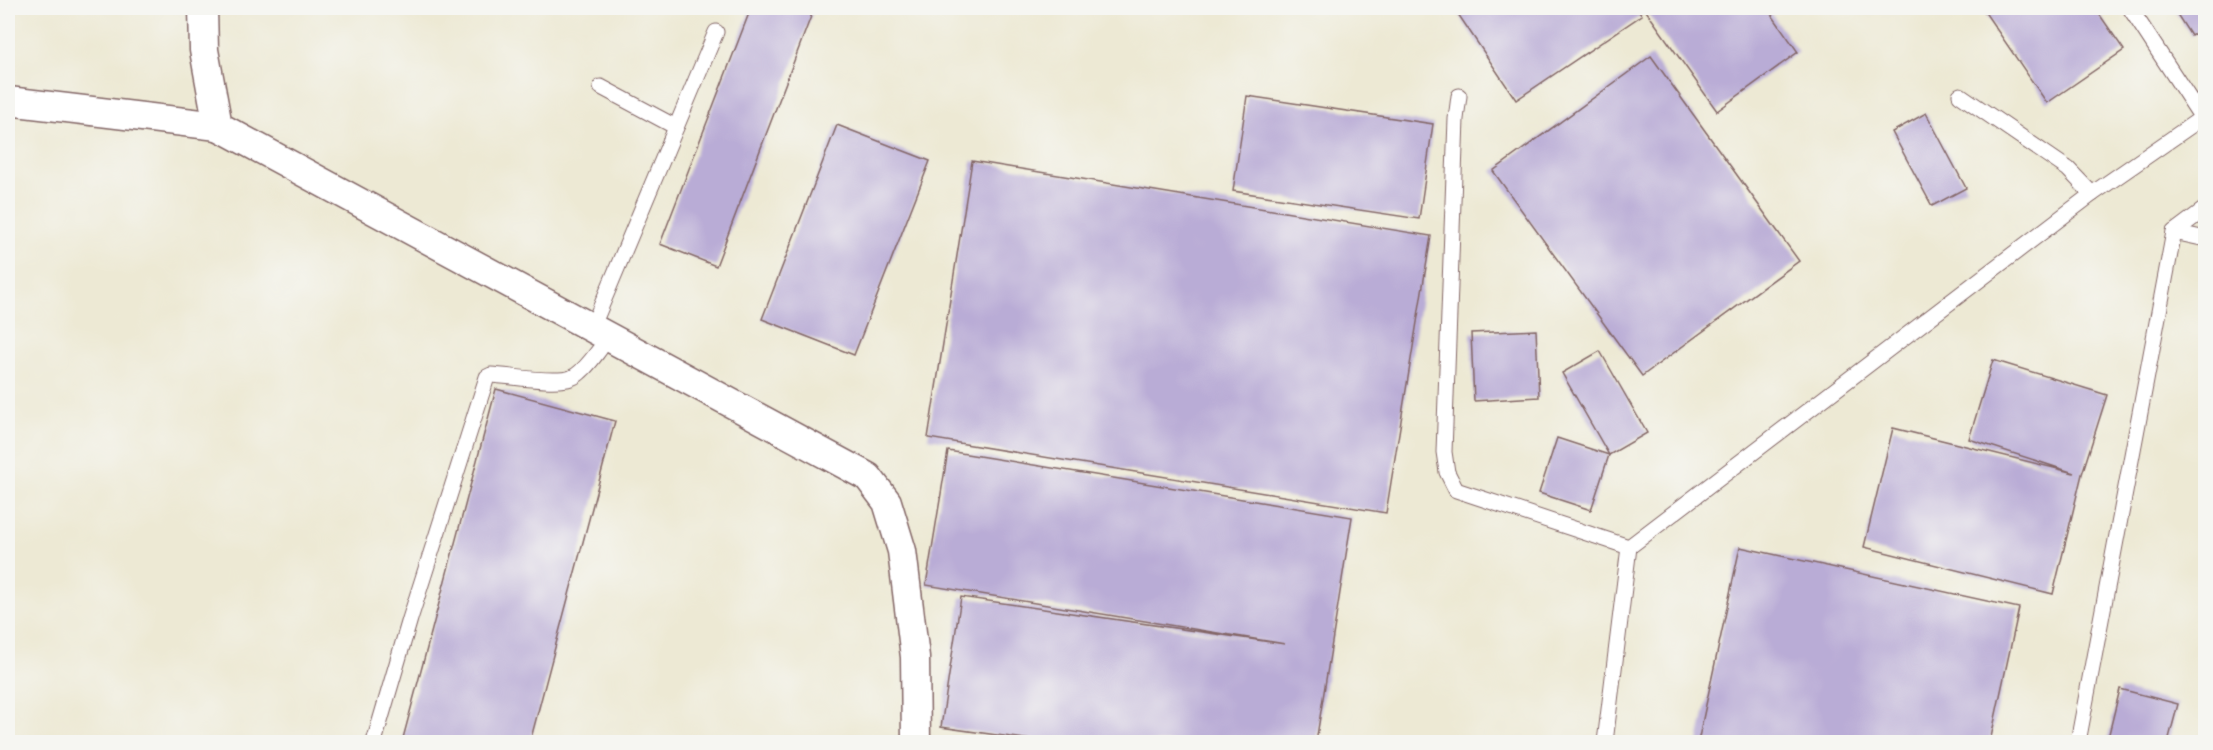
<svg xmlns="http://www.w3.org/2000/svg" width="2213" height="750" font-family="'Playpen Sans',sans-serif">
	<style>
		.building { fill: #b9acd6 }
		.lines { fill: none; stroke-linecap: round; stroke-linejoin: round }
		.lane-casing { stroke: #836666; stroke-width: 17 }
		.street-casing { stroke: #836666; stroke-width: 31 }
		.lane { stroke: #fff; stroke-width: 15 }
		.street { stroke: #fff; stroke-width: 28 }
	</style>
	<rect width="100%" height="100%" fill="#f6f6f2"/>
	<filter id="ink" filterUnits="userSpaceOnUse"><feTurbulence type="fractalNoise" baseFrequency=".0167" numOctaves="2"/><feDisplacementMap in="SourceGraphic" scale="12" xChannelSelector="R" yChannelSelector="G"/><feConvolveMatrix kernelMatrix="1 2 1 2 8 2 1 2 1" color-interpolation-filters="sRGB"/></filter>
	<filter id="wash" filterUnits="userSpaceOnUse"><feTurbulence type="fractalNoise" baseFrequency=".008" numOctaves="4" result="noise"/><feDisplacementMap in="SourceGraphic" scale="24" xChannelSelector="R" yChannelSelector="G"/><feGaussianBlur stdDeviation="1.35" result="paint"/><feColorMatrix in="noise" values="0 0 0 0 0 0 0 0 0 0 0 0 0 0 0 0 0 1.4 0 .05"/><feComposite in="paint" operator="in"/></filter>
	<g filter="url(#wash)">
		<rect width="100%" height="100%" fill="#ede9d4"/>
		<g id="blocks">
			<g class="building">
				<path d="M 751,8 L 804,8 L 813,11 L 716,266 L 660,244 Z"/>
				<path d="M 1454,8 L 1637,8 L 1642,15 L 1516,100 Z"/>
				<path d="M 1644,8 L 1767,8 L 1798,52 L 1717,111 Z"/>
				<path d="M 1982,8 L 2095,8 L 2124,50 L 2047,103 Z"/>
				<path d="M 2173,8 L 2205,8 L 2205,27 L 2191,36 Z"/>
				<path d="M 1651,56 L 1799,261 L 1642,376 L 1493,171 Z"/>
				<path d="M 1247,96 L 1433,124 L 1419,219 L 1233,191 Z"/>
				<path d="M 1926,113 L 1966,188 L 1932,206 L 1892,132 Z"/>
				<path d="M 837,125 L 930,161 L 854,355 L 762,319 Z"/>
				<path d="M 972,161 L 1431,236 L 1386,513 L 928,438 Z"/>
				<path d="M 1536,330 L 1539,397 L 1474,401 L 1471,333 Z"/>
				<path d="M 1600,351 L 1647,433 L 1609,455 L 1562,373 Z"/>
				<path d="M 1993,360 L 2107,395 L 2082,474 L 2053,594 L 1864,547 L 1893,428 L 2074,473 L 1969,439 Z"/>
				<path d="M 496,389 L 615,421 L 530,742 L 402,742 Z"/>
				<path d="M 1557,438 L 1609,455 L 1591,510 L 1539,493 Z"/>
				<path d="M 948,451 L 1352,517 L 1316,742 L 1045,742 L 941,727 L 961,597 L 1285,644 L 926,585 Z"/>
				<path d="M 1740,547 L 2019,608 L 1990,742 L 1698,742 Z"/>
				<path d="M 2120,689 L 2178,704 L 2168,742 L 2107,742 Z"/>
			</g>
		</g>
	</g>
	<g filter="url(#ink)">
		<use href="#blocks" fill-opacity="0" stroke="#836666" stroke-width="1.5"/>
		<g class="lines">
			<defs>
				<g id="lane">
					<path d="M 2130,8 L 2202,118"/>
					<path d="M 601,87 L 676,127"/>
					<path d="M 1960,95 L 2068,169 L 2092,194"/>
					<path d="M 1459,96 L 1456,119 L 1444,452 L 1447,472 L 1456,490 L 1629,547"/>
					<path d="M 2174,232 L 2206,239"/>
					<path d="M 592,328 L 716,32"/>
					<path d="M 374,742 L 410,619 L 487,377 L 491,375 C 511,376 554,384 571,378 C 583,374 601,348 608,337"/>
					<path d="M 1605,742 L 1629,547 L 2092,194 L 2206,115"/>
					<path d="M 2078,742 L 2174,232 L 2206,208"/>
				</g>
				<g id="street">
					<path d="M 203,8 L 204,50 L 218,126 L 868,477 L 887,502 L 902,551 L 915,657 L 916,742"/>
					<path d="M 8,101 L 218,126"/>
				</g>
			</defs>
			<use href="#lane" class="lane-casing"/>
			<use href="#street" class="street-casing"/>
			<use href="#lane" class="lane"/>
			<use href="#street" class="street"/>
		</g>
	</g>
	<rect width="2213" height="750" fill="none" stroke="#f6f6f2" stroke-width="30"/>
</svg>
